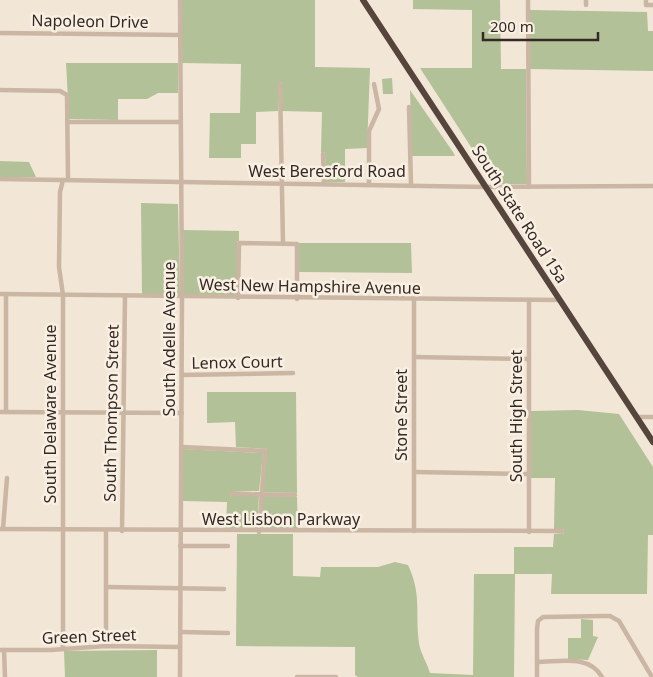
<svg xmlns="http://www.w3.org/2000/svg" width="653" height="677" font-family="'Noto Sans',sans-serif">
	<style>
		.green { fill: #b2c197 }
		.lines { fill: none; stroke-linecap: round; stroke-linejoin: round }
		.minor { stroke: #cab6a3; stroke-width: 4.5 }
		.highway { stroke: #56453c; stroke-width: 6 }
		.labels { text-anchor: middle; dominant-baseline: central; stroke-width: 5; stroke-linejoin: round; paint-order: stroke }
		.street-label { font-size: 16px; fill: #342a25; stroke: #f9f0e3 }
	</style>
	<rect width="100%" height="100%" fill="#f2e6d7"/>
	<g class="green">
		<path d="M 182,0 L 315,0 L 315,67 L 370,68 L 367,148 L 345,149 L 345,182 L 326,182 L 325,152 L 321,152 L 322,112 L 282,111 L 282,82 L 278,83 L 278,111 L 256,112 L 256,144 L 241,144 L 241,158 L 209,158 L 210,113 L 240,113 L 241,64 L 182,63 Z"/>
		<path d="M 413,0 L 500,0 L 501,69 L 526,69 L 527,184 L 495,184 L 420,68 L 472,68 L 472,10 L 413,9 Z"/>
		<path d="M 530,10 L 647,12 L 648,31 L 653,31 L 653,71 L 530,69 Z"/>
		<path d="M 66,63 L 178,63 L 178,93 L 158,93 L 147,99 L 118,99 L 118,120 L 69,119 Z"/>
		<path d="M 392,78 L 393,94 L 383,94 L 382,79 Z"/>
		<path d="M 410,90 L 453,152 L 455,156 L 412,156 Z"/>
		<path d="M 0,161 L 29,162 L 36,177 L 0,177 Z"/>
		<path d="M 141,203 L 178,204 L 180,295 L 142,294 Z"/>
		<path d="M 183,230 L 239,231 L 239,241 L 237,241 L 237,296 L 184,295 Z"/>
		<path d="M 299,243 L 411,243 L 412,273 L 299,272 Z"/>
		<path d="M 207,392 L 296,392 L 297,493 L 263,492 L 267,449 L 236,447 L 235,422 L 207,423 Z"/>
		<path d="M 578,410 L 619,414 L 653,467 L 653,535 L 648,535 L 647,594 L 551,594 L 552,574 L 515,574 L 514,677 L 358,677 L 355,675 L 355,647 L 236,646 L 237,534 L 293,534 L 293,576 L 320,577 L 321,567 L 378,567 L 395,562 L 408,565 C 422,595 415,612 419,643 C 420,652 427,663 430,673 L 473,675 L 474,574 L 514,574 L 514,547 L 553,547 L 554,534 L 564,533 L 564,529 L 554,530 L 555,478 L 530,478 L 531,411 Z"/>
		<path d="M 183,449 L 263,453 L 259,491 L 231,492 L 231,496 L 259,496 L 257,529 L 226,529 L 227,502 L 183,501 Z"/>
		<path d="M 263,496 L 297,497 L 298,529 L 261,529 Z"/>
		<path d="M 581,619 L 593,620 L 593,636 L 598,637 L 588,660 L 568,659 L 568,638 L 581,638 Z"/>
		<path d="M 157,650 L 157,677 L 65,677 L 64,651 Z"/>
	</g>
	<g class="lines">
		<g class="minor">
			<path d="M 528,0 L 529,187"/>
			<path d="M 646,0 L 646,5 L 653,5"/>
			<path d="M 586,5 L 586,0"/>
			<path d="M 0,33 L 180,35"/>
			<path d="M 280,84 L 283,244"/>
			<path d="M 0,90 L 60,91 L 67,95 L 68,180"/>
			<path d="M 409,107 L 411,185"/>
			<path d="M 67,122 L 180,122"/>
			<path d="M 323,154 L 324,184"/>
			<path d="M 0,179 L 486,187 L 653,186"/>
			<path d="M 63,180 L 60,192 L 59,267 L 63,295 L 63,648"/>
			<path d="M 369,185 L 369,131 L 379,109 L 374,84"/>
			<path d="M 0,294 L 560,300"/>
			<path d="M 238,298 L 239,243 L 297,244 L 297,299"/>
			<path d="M 414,357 L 529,359"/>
			<path d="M 182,375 L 293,373"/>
			<path d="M 0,412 L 182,413"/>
			<path d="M 6,412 L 6,294"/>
			<path d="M 636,417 L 653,417"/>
			<path d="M 182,447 L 265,451 L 259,532"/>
			<path d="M 414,472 L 528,474"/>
			<path d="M 232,494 L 295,495"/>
			<path d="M 0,529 L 562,531"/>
			<path d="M 3,529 L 7,478"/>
			<path d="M 122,531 L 125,296"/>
			<path d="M 414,531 L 414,300"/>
			<path d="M 529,532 L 529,300"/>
			<path d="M 180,546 L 228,546"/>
			<path d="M 107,587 L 224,589"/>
			<path d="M 180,632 L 228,633"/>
			<path d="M 106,646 L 106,531"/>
			<path d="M 0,650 L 51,650 L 106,646 L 180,647"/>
			<path d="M 4,650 L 5,677"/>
			<path d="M 537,662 C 559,662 589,654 602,677"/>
			<path d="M 180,677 L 182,297 L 180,0"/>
			<path d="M 297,677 L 336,677"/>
			<path d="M 537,677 L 537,629 L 538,621 L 543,617 L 604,616 L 610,616 L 619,621 L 652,677"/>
		</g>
		<path class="highway" d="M 363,0 L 653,442"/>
	</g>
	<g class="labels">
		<g class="street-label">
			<text transform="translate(90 21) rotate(1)">Napoleon Drive</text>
			<text x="327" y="171">West Beresford Road</text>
			<text transform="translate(520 214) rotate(57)">South State Road 15a</text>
			<text transform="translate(310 286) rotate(1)">West New Hampshire Avenue</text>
			<text transform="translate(169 339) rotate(-90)">South Adelle Avenue</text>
			<text transform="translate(237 362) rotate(-1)">Lenox Court</text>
			<text transform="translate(111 413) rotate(-89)">South Thompson Street</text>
			<text transform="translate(50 414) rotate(-90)">South Delaware Avenue</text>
			<text transform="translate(401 415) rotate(-90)">Stone Street</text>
			<text transform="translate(516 416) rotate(-90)">South High Street</text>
			<text x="281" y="519">West Lisbon Parkway</text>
			<text transform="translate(89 636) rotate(-2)">Green Street</text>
		</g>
	</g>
	<path d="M483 32v8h115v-8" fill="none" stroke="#342a25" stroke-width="2.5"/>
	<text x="490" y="32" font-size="15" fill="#342a25" stroke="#f9f0e3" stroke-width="4" paint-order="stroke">200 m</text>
</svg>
